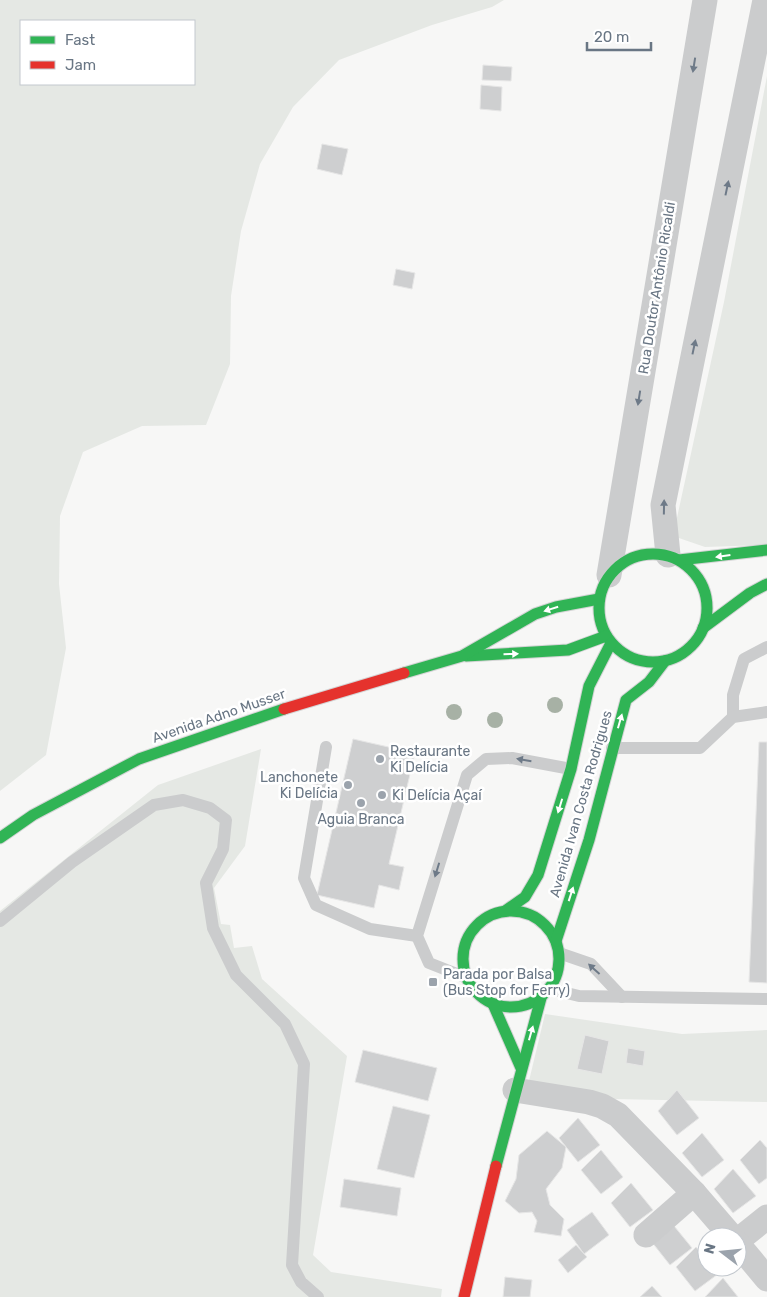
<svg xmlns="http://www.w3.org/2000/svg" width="767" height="1297" font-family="Rubik,sans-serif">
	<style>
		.green { fill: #e5e8e4; fill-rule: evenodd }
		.building { fill: #cecfd0; stroke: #e6e6e6 }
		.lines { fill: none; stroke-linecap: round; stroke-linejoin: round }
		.fast-casing { stroke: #d4d4d5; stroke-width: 13 }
		.jam-casing { stroke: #d4d4d5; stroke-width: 13 }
		.lane { stroke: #cbcccd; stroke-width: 12 }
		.street { stroke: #cbcccd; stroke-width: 25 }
		.fast { stroke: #30b455; stroke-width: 11 }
		.jam { stroke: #e5322d; stroke-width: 11 }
		.tree { fill: #a7b1a5 }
		.oneway { fill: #6e7a88 }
		.oneway2 { fill: #fff }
		.poi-dot { fill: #9ba3ac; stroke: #fff; stroke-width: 2 }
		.labels { text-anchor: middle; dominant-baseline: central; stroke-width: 5; stroke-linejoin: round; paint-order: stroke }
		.street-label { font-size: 14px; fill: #697684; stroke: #fff }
		.poi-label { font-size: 14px; fill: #697684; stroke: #fff; text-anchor: start }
	</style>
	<rect width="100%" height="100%" fill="#f7f7f6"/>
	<g class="green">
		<path d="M 0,0 L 504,0 L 492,7 L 432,25 L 339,60 L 293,107 L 260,164 L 241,231 L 231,296 L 230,364 L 206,425 L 142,426 L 83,452 L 60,516 L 59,584 L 66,648 L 46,755 L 0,791 ZM 194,21 L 194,84 L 21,84 L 21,21 Z"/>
		<path d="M 767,76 L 767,545 L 705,547 L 673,536 L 724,302 Z"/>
		<path d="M 261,749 L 245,846 L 214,888 L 221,924 L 230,925 L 234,948 L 252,946 L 262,979 L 347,1056 L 313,1255 L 331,1272 L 442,1289 L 441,1297 L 0,1297 L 0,911 L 158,785 Z"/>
		<path d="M 545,1014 L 682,1034 L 767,1030 L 767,1102 L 612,1099 L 529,1081 Z"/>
	</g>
	<g class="building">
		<path d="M 483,65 L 512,67 L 511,81 L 482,80 Z"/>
		<path d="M 481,85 L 502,87 L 501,111 L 480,109 Z"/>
		<path d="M 322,144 L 348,149 L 342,175 L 317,169 Z"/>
		<path d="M 396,269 L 415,273 L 412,289 L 393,285 Z"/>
		<path d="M 353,739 L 415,753 L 389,864 L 404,867 L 399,890 L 379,885 L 374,908 L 317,895 Z"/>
		<path d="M 759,742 L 767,742 L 767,983 L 749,982 Z"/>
		<path d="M 585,1035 L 609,1041 L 602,1074 L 577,1069 Z"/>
		<path d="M 628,1048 L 645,1051 L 643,1066 L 626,1063 Z"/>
		<path d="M 363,1050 L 437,1068 L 428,1101 L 355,1082 Z"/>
		<path d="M 677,1090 L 699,1118 L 677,1135 L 658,1111 Z"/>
		<path d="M 393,1106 L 430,1115 L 414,1178 L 377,1169 Z"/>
		<path d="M 578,1118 L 600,1145 L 578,1162 L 559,1138 Z"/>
		<path d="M 547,1131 L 566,1147 L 562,1168 L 546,1189 L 550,1205 L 564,1219 L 561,1236 L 534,1232 L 537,1221 L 532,1212 L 519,1213 L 505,1201 L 516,1179 L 519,1155 Z"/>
		<path d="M 702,1133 L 724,1160 L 702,1177 L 682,1153 Z"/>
		<path d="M 760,1140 L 767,1148 L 767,1178 L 759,1184 L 740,1160 Z"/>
		<path d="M 601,1150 L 623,1177 L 601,1194 L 581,1170 Z"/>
		<path d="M 733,1169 L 756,1196 L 733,1213 L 714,1189 Z"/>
		<path d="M 344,1179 L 401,1188 L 397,1216 L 340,1207 Z"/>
		<path d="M 631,1183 L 653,1210 L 630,1227 L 611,1203 Z"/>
		<path d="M 592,1212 L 609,1235 L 584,1254 L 567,1230 Z"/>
		<path d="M 670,1221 L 692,1248 L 670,1265 L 651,1241 Z"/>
		<path d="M 576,1245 L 587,1257 L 568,1273 L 558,1260 Z"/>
		<path d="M 696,1247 L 707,1261 L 707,1267 L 712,1267 L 718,1274 L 695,1291 L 676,1267 Z"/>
		<path d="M 505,1277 L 532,1280 L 530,1297 L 503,1297 Z"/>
		<path d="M 723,1278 L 738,1297 L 705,1297 Z"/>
		<path d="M 652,1286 L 662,1297 L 640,1297 Z"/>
	</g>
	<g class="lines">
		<defs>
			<g id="fast">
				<circle cx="653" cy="608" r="54"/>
				<path d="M 679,560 L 767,550"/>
				<path d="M 703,628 L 750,593 L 767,584"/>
				<path d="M 466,656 L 568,650 L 606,636"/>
				<path d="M 404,673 L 462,656 L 535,614 L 556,607 L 599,599"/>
				<path d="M 0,838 L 33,815 L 139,759 L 284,709"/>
				<circle cx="511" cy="959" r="48"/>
				<path d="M 505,911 L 525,897 L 538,875 L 571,769 L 589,686 L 611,643"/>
				<path d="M 556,941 L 589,840 L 626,700 L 649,682 L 665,661"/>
				<path d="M 493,1004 L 521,1068"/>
				<path d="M 496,1166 L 541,998"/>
			</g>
			<g id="jam">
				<path d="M 284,709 L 404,673"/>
				<path d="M 464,1297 L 496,1166"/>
			</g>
		</defs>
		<use href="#fast" class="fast-casing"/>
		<use href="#jam" class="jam-casing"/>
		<g class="lane">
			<path d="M 733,717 L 733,695 L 744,659 L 767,647"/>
			<path d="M 326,747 L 304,878 L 316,905 L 370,929 L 417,936"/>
			<path d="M 612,748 L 700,748 L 733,717 L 767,712"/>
			<path d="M 0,921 L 72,862 L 154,805 L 183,800 L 210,808 L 226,820 L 223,849 L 206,883 L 213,928 L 236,975 L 285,1024 L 304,1064 L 292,1265 L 301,1282 L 318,1297"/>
			<path d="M 559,953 L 591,964 L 622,997"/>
			<path d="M 467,978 L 429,963 L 417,936 L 467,775 L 486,759 L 512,758 L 571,769"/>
			<path d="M 550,989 L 579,996 L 767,999"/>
		</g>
		<g class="street">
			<path d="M 668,555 L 663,505 L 765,0"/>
			<path d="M 609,575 L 705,0"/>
			<path d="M 515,1090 L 589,1102 L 602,1106 L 618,1115 L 694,1193 L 732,1237"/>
			<path d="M 646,1235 L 694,1193"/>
			<path d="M 737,1241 L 767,1217"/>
			<path d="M 737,1243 L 767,1279"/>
		</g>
		<use href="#fast" class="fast"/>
		<use href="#jam" class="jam"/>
	</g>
	<g class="tree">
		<circle cx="555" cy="705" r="8"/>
		<circle cx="454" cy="712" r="8"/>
		<circle cx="495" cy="720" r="8"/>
	</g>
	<defs><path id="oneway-solid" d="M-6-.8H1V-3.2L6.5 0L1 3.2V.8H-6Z" transform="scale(1.25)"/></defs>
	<g class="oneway">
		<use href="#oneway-solid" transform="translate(694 65) rotate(99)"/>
		<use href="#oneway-solid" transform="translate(727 188) rotate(-78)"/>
		<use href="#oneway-solid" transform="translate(694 347) rotate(-78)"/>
		<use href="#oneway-solid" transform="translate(639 398) rotate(99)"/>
		<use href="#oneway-solid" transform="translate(664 507) rotate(-89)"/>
		<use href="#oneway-solid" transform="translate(524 760) rotate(-170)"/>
		<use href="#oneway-solid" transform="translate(437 870) rotate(107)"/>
		<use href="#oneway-solid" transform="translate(594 969) rotate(-138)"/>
	</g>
	<g class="oneway2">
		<use href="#oneway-solid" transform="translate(723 556) rotate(172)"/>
		<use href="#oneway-solid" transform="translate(551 609) rotate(163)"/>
		<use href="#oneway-solid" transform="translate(511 654) rotate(-2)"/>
		<use href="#oneway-solid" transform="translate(620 721) rotate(-74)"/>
		<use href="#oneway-solid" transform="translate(560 806) rotate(107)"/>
		<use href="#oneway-solid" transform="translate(571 894) rotate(-72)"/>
		<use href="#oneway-solid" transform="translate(531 1033) rotate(-74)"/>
	</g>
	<g class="poi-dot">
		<circle cx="380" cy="759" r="5"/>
		<circle cx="348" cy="785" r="5"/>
		<circle cx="382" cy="795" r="5"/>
		<circle cx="361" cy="803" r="5"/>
		<rect x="428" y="977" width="10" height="10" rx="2.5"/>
	</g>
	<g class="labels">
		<g class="street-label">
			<text transform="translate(657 288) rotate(-81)">Rua Doutor Antônio Ricaldi</text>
			<text transform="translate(219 716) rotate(-19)">Avenida Adno Musser</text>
			<text transform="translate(581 804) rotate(-74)">Avenida Ivan Costa Rodrigues</text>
		</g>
		<g class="poi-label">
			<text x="390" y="751">Restaurante<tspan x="390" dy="16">Ki Delícia</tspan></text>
			<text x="338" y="777" text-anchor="end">Lanchonete<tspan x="338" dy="16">Ki Delícia</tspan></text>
			<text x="392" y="795">Ki Delícia Açaí</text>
			<text x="361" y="819" text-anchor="middle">Aguia Branca</text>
			<text x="443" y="974">Parada por Balsa<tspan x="443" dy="16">(Bus Stop for Ferry)</tspan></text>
		</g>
	</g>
	<rect x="20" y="20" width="175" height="65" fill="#ffffff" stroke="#c3c8ce"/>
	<rect x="30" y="36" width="25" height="8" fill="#30b455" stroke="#c3c8ce"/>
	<text x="65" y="45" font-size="15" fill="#697684">Fast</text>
	<rect x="30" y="61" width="25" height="8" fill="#e5322d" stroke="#c3c8ce"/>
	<text x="65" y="70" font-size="15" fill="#697684">Jam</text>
	<g transform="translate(722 1252) rotate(286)"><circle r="24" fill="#ffffff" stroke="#c3c8ce"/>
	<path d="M0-4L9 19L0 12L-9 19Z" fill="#9ba3ac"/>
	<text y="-8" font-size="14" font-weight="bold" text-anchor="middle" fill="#697684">N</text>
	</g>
	<path d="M587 42v8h64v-8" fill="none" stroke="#697684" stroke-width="2.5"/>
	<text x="594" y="42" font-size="15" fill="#697684" stroke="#ffffff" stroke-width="4" paint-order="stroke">20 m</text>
</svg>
